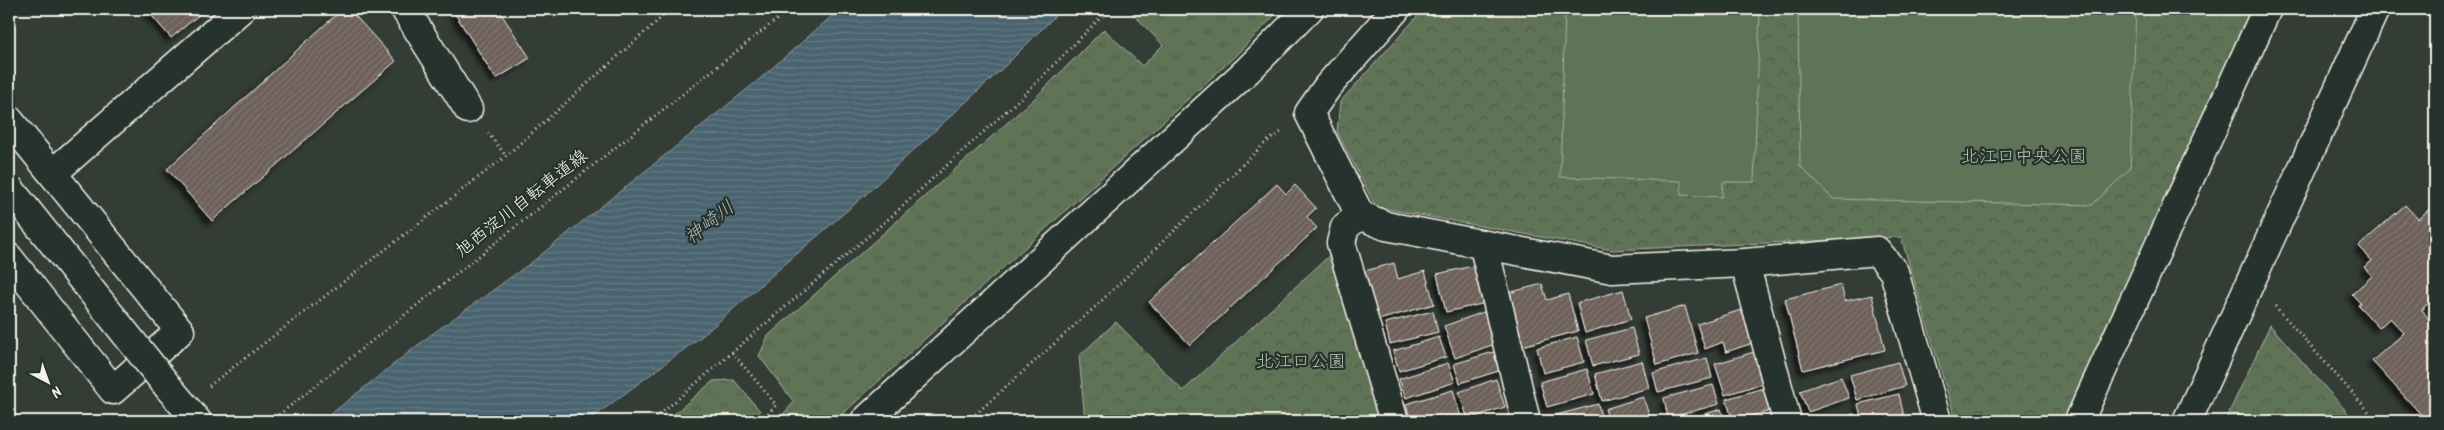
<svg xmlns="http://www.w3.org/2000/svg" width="2444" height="430" font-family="Kalam,'Klee One',sans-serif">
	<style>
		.grass { fill: url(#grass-tufts); stroke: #a9b29f }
		.park { fill: url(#park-crowns); stroke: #a9b29f }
		.garden { fill: #5e7356; stroke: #a9b29f }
		.water { fill: url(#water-rules); stroke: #8e9c9f }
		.building { fill: url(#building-hatch); stroke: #f4f1e8; filter: url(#shadow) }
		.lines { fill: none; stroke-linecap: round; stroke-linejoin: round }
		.minor-casing { stroke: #f4f1e8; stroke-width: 31 }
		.path { stroke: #f4f1e8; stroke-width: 3; stroke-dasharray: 1 4; stroke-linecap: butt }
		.minor { stroke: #26332d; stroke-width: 28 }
		.minor-bridge-casing { stroke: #f4f1e8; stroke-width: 31; stroke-linecap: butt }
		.minor-bridge { stroke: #26332d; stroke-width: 28 }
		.labels { text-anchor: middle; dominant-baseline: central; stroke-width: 4.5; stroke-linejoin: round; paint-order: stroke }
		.park-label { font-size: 18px; fill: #b8bfae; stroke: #26332d }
		.street-label { font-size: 18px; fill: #f4f1e8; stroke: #26332d }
		.water-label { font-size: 19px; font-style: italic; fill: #b0b9b8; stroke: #26332d }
	</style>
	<defs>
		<pattern id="grass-tufts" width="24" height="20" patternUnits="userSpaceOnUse" patternTransform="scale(1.25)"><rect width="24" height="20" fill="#5e7356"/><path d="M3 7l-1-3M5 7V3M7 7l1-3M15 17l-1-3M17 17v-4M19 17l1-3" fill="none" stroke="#525b4d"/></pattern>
		<pattern id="park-crowns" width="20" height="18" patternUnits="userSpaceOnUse" patternTransform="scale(1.25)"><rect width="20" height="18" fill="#5e7356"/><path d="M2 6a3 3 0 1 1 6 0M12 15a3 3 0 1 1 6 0" fill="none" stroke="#525b4d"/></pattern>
		<pattern id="water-rules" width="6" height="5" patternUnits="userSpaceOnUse" patternTransform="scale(1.25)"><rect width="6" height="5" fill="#4a646f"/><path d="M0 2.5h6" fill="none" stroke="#657b84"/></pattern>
		<pattern id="building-hatch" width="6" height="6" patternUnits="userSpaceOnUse" patternTransform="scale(1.25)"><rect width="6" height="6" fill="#6c6059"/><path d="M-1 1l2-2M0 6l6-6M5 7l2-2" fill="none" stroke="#827771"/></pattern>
		<filter id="shadow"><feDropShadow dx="-4.5" dy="4.5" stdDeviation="2.5" flood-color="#0009"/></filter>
	</defs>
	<rect width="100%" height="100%" fill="#343c36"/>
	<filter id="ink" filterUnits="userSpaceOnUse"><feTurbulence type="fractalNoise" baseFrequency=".02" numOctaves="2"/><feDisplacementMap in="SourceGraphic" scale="10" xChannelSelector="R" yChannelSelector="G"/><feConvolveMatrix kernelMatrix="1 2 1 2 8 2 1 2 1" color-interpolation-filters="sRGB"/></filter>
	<g filter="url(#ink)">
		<g class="grass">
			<path d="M 1128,9 L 1281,9 L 1234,57 L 835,421 L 777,421 L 794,402 L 759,356 L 768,336 L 1034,99 L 1104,29 L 1142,66 L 1163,45 Z"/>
			<path d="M 734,380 L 760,411 L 752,421 L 666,421 L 713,381 Z"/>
		</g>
		<g class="park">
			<path d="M 1424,9 L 2252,9 L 2066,421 L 1956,421 L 1901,237 L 1612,250 L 1376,207 L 1337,132 L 1340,102 Z"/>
			<path d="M 1332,253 L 1380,421 L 1085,421 L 1079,356 L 1116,322 L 1183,391 Z"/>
			<path d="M 2270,325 L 2355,421 L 2225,421 Z"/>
		</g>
		<g class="garden">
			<path d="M 1565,9 L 1760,9 L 1754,182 L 1723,182 L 1722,197 L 1681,195 L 1681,181 L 1560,177 Z"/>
			<path d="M 1798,9 L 2136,9 L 2130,169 L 2092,205 L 1833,199 L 1800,166 Z"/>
		</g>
		<path class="water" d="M 840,9 L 1062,9 L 1004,67 L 865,195 L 702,336 L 588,421 L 322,421 L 428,337 L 532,262 L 756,82 Z"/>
		<g class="building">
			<path d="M 146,9 L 206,9 L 171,38 Z"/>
			<path d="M 342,9 L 349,9 L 396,61 L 212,221 L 167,169 Z"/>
			<path d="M 452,9 L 498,9 L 530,58 L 496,79 Z"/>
			<path d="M 1277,184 L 1286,194 L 1295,185 L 1316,208 L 1307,217 L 1317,228 L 1190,345 L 1149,302 Z"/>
			<path d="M 2435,204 L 2435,310 L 2429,303 L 2421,310 L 2435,326 L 2435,421 L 2427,421 L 2372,361 L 2404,333 L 2390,318 L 2379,328 L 2358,305 L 2360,303 L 2352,294 L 2372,276 L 2364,267 L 2372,261 L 2359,246 L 2405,205 L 2418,219 Z"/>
			<path d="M 1394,263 L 1398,279 L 1425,271 L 1434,304 L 1375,321 L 1361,272 Z"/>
			<path d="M 1477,265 L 1486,303 L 1446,312 L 1437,274 Z"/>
			<path d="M 1542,284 L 1547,300 L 1568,294 L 1578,331 L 1522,346 L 1508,293 Z"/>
			<path d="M 1841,285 L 1845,301 L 1872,295 L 1885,350 L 1803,370 L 1785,299 Z"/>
			<path d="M 1623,290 L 1631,319 L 1585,333 L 1577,303 Z"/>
			<path d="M 1685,306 L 1698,353 L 1657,365 L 1644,318 Z"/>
			<path d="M 1741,310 L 1753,343 L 1726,352 L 1723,342 L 1705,349 L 1697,324 Z"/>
			<path d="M 1433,311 L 1438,332 L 1390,344 L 1385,323 Z"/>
			<path d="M 1484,312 L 1495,344 L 1455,358 L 1444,326 Z"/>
			<path d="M 1632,328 L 1639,354 L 1593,366 L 1586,340 Z"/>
			<path d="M 1439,337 L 1446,357 L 1399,371 L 1393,351 Z"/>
			<path d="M 1577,337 L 1584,362 L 1543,373 L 1537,348 Z"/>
			<path d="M 1500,350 L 1505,369 L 1460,383 L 1454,364 Z"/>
			<path d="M 1757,351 L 1767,382 L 1725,395 L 1715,364 Z"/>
			<path d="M 1707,358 L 1712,378 L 1658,392 L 1653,373 Z"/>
			<path d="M 1642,361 L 1649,388 L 1602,401 L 1595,374 Z"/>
			<path d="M 1898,362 L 1905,386 L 1857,400 L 1850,375 Z"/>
			<path d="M 1448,363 L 1455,382 L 1406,398 L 1399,379 Z"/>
			<path d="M 1587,369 L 1594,394 L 1547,407 L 1540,382 Z"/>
			<path d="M 1841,377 L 1849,398 L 1808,412 L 1800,391 Z"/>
			<path d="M 1496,379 L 1505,407 L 1468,419 L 1459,392 Z"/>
			<path d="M 1713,385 L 1719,404 L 1668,418 L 1664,398 Z"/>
			<path d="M 1767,387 L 1774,410 L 1733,421 L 1726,399 Z"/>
			<path d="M 1453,390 L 1461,418 L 1451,421 L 1411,421 L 1406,404 Z"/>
			<path d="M 1899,394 L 1904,417 L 1887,421 L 1862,421 L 1858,404 Z"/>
			<path d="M 1643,397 L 1651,421 L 1609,421 L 1605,409 Z"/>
			<path d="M 1598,404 L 1602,421 L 1550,421 L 1549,417 Z"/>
			<path d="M 1721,409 L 1725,421 L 1683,421 Z"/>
			<path d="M 1854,414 L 1856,421 L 1830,421 Z"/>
			<path d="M 1512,415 L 1513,421 L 1486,421 Z"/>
		</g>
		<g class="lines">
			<defs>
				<g id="minor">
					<path d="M 405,9 L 468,109"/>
					<path d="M 1396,9 L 1328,86 L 1309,113 L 1360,215 L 1386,226 L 1612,269 L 1745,263 L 1877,251 L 1894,272 L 1937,421"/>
					<path d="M 9,120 L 180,331 L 113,390 L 9,258"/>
					<path d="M 53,173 L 241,9"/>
					<path d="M 1360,215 L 1345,227 L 1341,243 L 1394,421"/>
					<path d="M 1484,247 L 1526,421"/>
					<path d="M 1745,263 L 1787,421"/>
					<path d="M 169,388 L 197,421"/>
					<path d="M 865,421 L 1247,71 L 1309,9"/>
					<path d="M 2079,421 L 2267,9"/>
					<path d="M 2187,421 L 2375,9"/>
				</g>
			</defs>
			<use href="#minor" class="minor-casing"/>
			<g class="path">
				<path d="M 488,133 L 506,156"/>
				<path d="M 2275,306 L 2377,421"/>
				<path d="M 732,352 L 776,405 L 762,421"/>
				<path d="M 209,386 L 506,156 L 671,9"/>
				<path d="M 271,421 L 790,9"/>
				<path d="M 652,421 L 894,214 L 1027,92 L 1109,9"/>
				<path d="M 968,421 L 1093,309 L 1265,143 L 1281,132"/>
			</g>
			<use href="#minor" class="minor"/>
			<defs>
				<path id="minor-bridge" d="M 9,188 L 169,388"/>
			</defs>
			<use href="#minor-bridge" class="minor-bridge-casing"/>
			<use href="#minor-bridge" class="minor-bridge"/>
		</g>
	</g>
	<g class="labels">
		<g class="park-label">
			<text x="2024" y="157">北江口中央公園</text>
			<text x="1301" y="362">北江口公園</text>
		</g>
		<g class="street-label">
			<text transform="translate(522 204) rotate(-38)">旭西淀川自転車道線</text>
		</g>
		<g class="water-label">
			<text transform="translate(710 223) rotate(-38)">神崎川</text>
		</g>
	</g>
	<rect width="2444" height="430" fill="none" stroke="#26332d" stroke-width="30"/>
	<rect x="15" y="15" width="2414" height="400" fill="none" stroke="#f4f1e8" stroke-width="2" filter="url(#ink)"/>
	<g transform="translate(48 382) rotate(139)" stroke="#26332d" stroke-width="4" paint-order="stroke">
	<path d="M0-4L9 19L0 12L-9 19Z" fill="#f4f1e8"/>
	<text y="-8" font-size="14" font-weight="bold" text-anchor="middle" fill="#f4f1e8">N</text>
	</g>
</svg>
